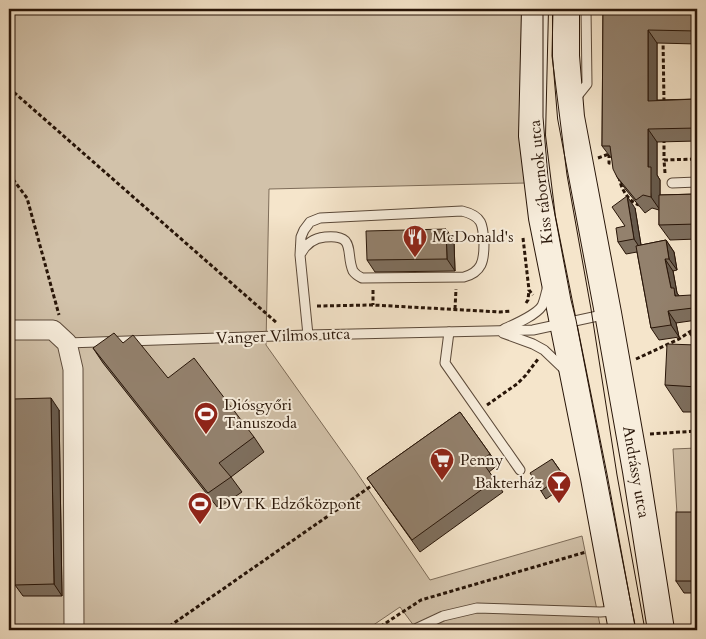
<svg xmlns="http://www.w3.org/2000/svg" width="706" height="639" font-family="Cardo,serif">
	<style>
		.green { fill: #d2c2aa; stroke: #7d6c59 }
		.lines { fill: none; stroke-linecap: round; stroke-linejoin: round }
		.lane-casing { stroke: #5b4939; stroke-width: 11 }
		.street-casing { stroke: #5b4939; stroke-width: 21 }
		.secondary-casing { stroke: #281508; stroke-width: 28 }
		.path { stroke: #281508; stroke-width: 3; stroke-dasharray: 4 2.5; stroke-linecap: butt }
		.lane { stroke: #f8eedd; stroke-width: 9 }
		.street { stroke: #f8eedd; stroke-width: 19 }
		.secondary { stroke: #f8eedd; stroke-width: 26 }
		.tram { stroke: #281508; stroke-width: 1 }
		.wall { fill: #7e6f5e; stroke: #281508 }
		.shaded-wall { fill: #675a4c; stroke: #281508 }
		.building { fill: #93816d; stroke: #281508 }
		.labels { text-anchor: middle; dominant-baseline: central; stroke-width: 4; stroke-linejoin: round; paint-order: stroke }
		.street-label { font-size: 16px; fill: #281508; stroke: #f8eedd }
		.poi-label { font-size: 16px; fill: #281508; stroke: #f8eedd; text-anchor: start }
	</style>
	<rect width="100%" height="100%" fill="#f5e5cb"/>
	<filter id="stains"><feTurbulence type="fractalNoise" baseFrequency=".004" numOctaves="4"/><feColorMatrix values="0 0 0 0 .2 0 0 0 0 .09 0 0 0 0 .02 0 0 0 .5 -.17"/></filter>
	<radialGradient id="worn" r=".72"><stop offset=".6" stop-color="#630" stop-opacity="0"/><stop offset="1" stop-color="#630" stop-opacity=".3"/></radialGradient>
	<g class="green">
		<path d="M 9,9 L 522,9 L 526,183 L 269,189 L 266,345 L 355,470 L 430,580 L 582,536 L 601,630 L 417,630 L 400,607 L 366,630 L 9,630 Z"/>
		<path d="M 697,448 L 697,513 L 677,514 L 673,449 Z"/>
	</g>
	<g class="lines">
		<defs>
			<g id="lane">
				<path d="M 575,99 L 587,84 L 586,9"/>
				<path d="M 672,183 L 697,182"/>
				<path d="M 300,255 C 305,245 313,238 325,237 C 357,234 345,253 353,271 C 355,274 358,276 362,278 L 464,277 C 482,272 484,261 484,244 C 483,225 483,216 462,211 L 320,218 L 310,222 L 304,230 L 301,237 L 300,255 L 308,335"/>
				<path d="M 504,329 C 515,324 535,316 542,306 C 545,300 546,292 548,286"/>
				<path d="M 449,332 L 445,363 L 520,470"/>
				<path d="M 503,333 L 533,344 L 544,350 L 566,371"/>
				<path d="M 67,343 L 308,335 L 533,330 L 607,314"/>
				<path d="M 413,630 L 443,616 L 477,608 L 600,612 L 616,611"/>
			</g>
			<path id="street" d="M 9,330 L 53,330 L 67,343 L 73,369 L 74,630"/>
			<g id="secondary">
				<path d="M 535,9 L 532,136 L 542,218 L 594,478 L 622,630"/>
				<path d="M 566,9 L 566,56 L 571,117 L 608,313 L 636,471 L 661,630"/>
			</g>
		</defs>
		<use href="#lane" class="lane-casing"/>
		<use href="#street" class="street-casing"/>
		<use href="#secondary" class="secondary-casing"/>
		<g class="path">
			<path d="M 663,39 L 664,103"/>
			<path d="M 9,88 L 277,323"/>
			<path d="M 664,139 L 664,160"/>
			<path d="M 693,141 L 693,159"/>
			<path d="M 609,154 L 609,163 L 616,164"/>
			<path d="M 598,158 L 609,154"/>
			<path d="M 665,173 L 664,160 L 697,159"/>
			<path d="M 9,174 L 27,198 L 59,315"/>
			<path d="M 619,177 C 621,189 628,201 639,205"/>
			<path d="M 523,238 L 529,290 L 533,295"/>
			<path d="M 373,290 L 373,305"/>
			<path d="M 526,303 L 528,300 L 529,290"/>
			<path d="M 317,306 L 373,305 L 500,312 L 511,311"/>
			<path d="M 455,309 L 456,289"/>
			<path d="M 690,333 L 697,342"/>
			<path d="M 636,359 L 679,339 L 697,327"/>
			<path d="M 487,405 L 517,384 L 526,375 L 538,359"/>
			<path d="M 650,434 L 697,431"/>
			<path d="M 164,630 L 374,484"/>
			<path d="M 375,630 L 421,600 L 586,552"/>
		</g>
		<use href="#lane" class="lane"/>
		<use href="#street" class="street"/>
		<use href="#secondary" class="secondary"/>
		<g class="tram">
			<path d="M 543,9 L 543,117 L 548,178 L 571,300 L 576,320 L 636,630"/>
			<path d="M 553,9 L 552,56 L 567,175 L 591,309 L 617,475 L 645,630"/>
		</g>
	</g>
	<g class="wall">
		<path d="M 603,9 L 697,9 L 697,44 L 657,43 L 657,100 L 697,99 L 697,141 L 657,142 L 657,175 L 660,180 L 660,195 L 697,194 L 697,239 L 670,240 L 659,225 L 659,210 L 652,208 L 645,213 L 626,190 L 617,177 L 612,159 L 602,146 Z"/>
		<path d="M 635,208 L 641,245 L 666,240 L 674,252 L 677,270 L 673,271 L 677,293 L 679,296 L 697,303 L 697,320 L 676,323 L 679,337 L 659,340 L 651,328 L 637,252 L 626,254 L 618,242 L 625,226 Z"/>
		<path d="M 446,229 L 454,241 L 455,271 L 375,272 L 367,260 Z"/>
		<path d="M 123,343 L 168,378 L 254,437 L 264,452 L 231,477 L 242,492 L 218,508 L 103,363 L 93,348 Z"/>
		<path d="M 697,345 L 697,412 L 683,412 L 665,385 Z"/>
		<path d="M 59,410 L 62,596 L 23,596 L 15,585 Z"/>
		<path d="M 460,412 L 498,465 L 489,472 L 503,492 L 420,552 L 367,478 Z"/>
		<path d="M 552,459 L 569,483 L 546,499 L 541,491 Z"/>
		<path d="M 697,512 L 697,593 L 684,593 L 676,581 Z"/>
	</g>
	<g class="shaded-wall">
		<path d="M 648,30 L 657,43 L 657,113 L 648,101 Z"/>
		<path d="M 648,129 L 657,142 L 657,175 L 660,180 L 660,210 L 651,197 L 648,167 Z"/>
		<path d="M 627,196 L 635,208 L 642,251 L 634,239 Z"/>
		<path d="M 446,229 L 454,241 L 455,271 L 447,259 Z"/>
		<path d="M 666,240 L 674,252 L 677,270 L 669,259 Z"/>
		<path d="M 665,259 L 673,271 L 677,293 L 682,300 L 683,308 L 671,288 Z"/>
		<path d="M 691,295 L 697,303 L 697,315 L 693,308 Z"/>
		<path d="M 668,311 L 676,323 L 679,337 L 671,325 Z"/>
		<path d="M 51,398 L 59,410 L 62,596 L 54,584 Z"/>
	</g>
	<g class="building">
		<path d="M 603,9 L 697,9 L 697,31 L 648,30 L 648,101 L 697,99 L 697,128 L 648,129 L 648,167 L 651,167 L 651,197 L 643,195 L 636,200 L 617,177 L 613,169 L 610,146 L 602,146 Z"/>
		<path d="M 697,194 L 697,224 L 659,225 L 659,195 Z"/>
		<path d="M 627,196 L 634,239 L 618,242 L 616,228 L 625,226 L 612,207 Z"/>
		<path d="M 446,229 L 447,259 L 367,260 L 366,231 Z"/>
		<path d="M 666,240 L 669,259 L 665,259 L 671,288 L 674,288 L 675,296 L 691,295 L 693,308 L 668,311 L 671,325 L 651,328 L 636,246 Z"/>
		<path d="M 114,333 L 123,343 L 133,335 L 168,378 L 194,358 L 254,437 L 219,463 L 231,477 L 208,493 L 93,348 Z"/>
		<path d="M 667,344 L 697,345 L 697,387 L 665,385 Z"/>
		<path d="M 51,398 L 54,584 L 15,585 L 13,399 Z"/>
		<path d="M 460,412 L 490,454 L 481,460 L 495,480 L 412,540 L 367,478 Z"/>
		<path d="M 552,459 L 563,475 L 541,491 L 530,473 Z"/>
		<rect x="676" y="512" width="21" height="69"/>
	</g>
	<defs>
		<symbol id="restaurant-pin" viewBox="-11 -11 22 30"><path d="M0 17L-7.5 6A9.5 9.5 0 1 1 7.5 6Z" fill="#8f2418" stroke="#f8eedd"/><path d="M-5-6h1v4h1v-4h1v4h1v-4h1v5L-1.5 .5V6h-2V.5L-5-1ZM5-6V6H3V1.5H1.5Q1.5-4 5-6Z" fill="#fff"/></symbol>
		<symbol id="stadium-pin" viewBox="-11 -11 22 30"><path d="M0 17L-7.5 6A9.5 9.5 0 1 1 7.5 6Z" fill="#8f2418" stroke="#f8eedd"/><path d="M0-5a6.5 5 0 1 0 0 10a6.5 5 0 1 0 0-10ZM-3.5-1.8h7v3.6h-7Z" fill="#fff"/></symbol>
		<symbol id="supermarket-pin" viewBox="-11 -11 22 30"><path d="M0 17L-7.5 6A9.5 9.5 0 1 1 7.5 6Z" fill="#8f2418" stroke="#f8eedd"/><path d="M-6-5.5h2.5l.6 2H6L4.5 2H-2.5L-4.4-4H-6ZM-1.5 3.2a1.3 1.3 0 1 0 .1 0ZM3 3.2a1.3 1.3 0 1 0 .1 0Z" fill="#fff"/></symbol>
		<symbol id="bar-pin" viewBox="-11 -11 22 30"><path d="M0 17L-7.5 6A9.5 9.5 0 1 1 7.5 6Z" fill="#8f2418" stroke="#f8eedd"/><path d="M-6-5H6L.8 .8V4.5H3.5V6h-7V4.5H-.8V.8Z" fill="#fff"/></symbol>
	</defs>
	<g fill-rule="evenodd">
		<use href="#restaurant-pin" x="401" y="223" width="28" height="38"/>
		<use href="#stadium-pin" x="192" y="400" width="28" height="38"/>
		<use href="#supermarket-pin" x="428" y="446" width="28" height="38"/>
		<use href="#bar-pin" x="545" y="469" width="28" height="38"/>
		<use href="#stadium-pin" x="186" y="490" width="28" height="38"/>
	</g>
	<g class="labels">
		<g class="street-label">
			<text transform="translate(541 182) rotate(-96)">Kiss tábornok utca</text>
			<text transform="translate(283 336) rotate(-2)">Vanger Vilmos utca</text>
			<text transform="translate(636 472) rotate(80)">Andrássy utca</text>
		</g>
		<g class="poi-label">
			<text x="432" y="237">McDonald's</text>
			<text x="224" y="405">Diósgyőri<tspan x="224" dy="18">Tanuszoda</tspan></text>
			<text x="460" y="460">Penny</text>
			<text x="542" y="483" text-anchor="end">Bakterház</text>
			<text x="218" y="504">DVTK Edzőközpont</text>
		</g>
	</g>
	<rect width="706" height="639" fill="none" stroke="#f5e5cb" stroke-width="30"/>
	<rect x="10" y="10" width="686" height="619" fill="none" stroke="#281508" stroke-width="2.5"/>
	<rect x="15" y="15" width="676" height="609" fill="none" stroke="#281508"/>
	<rect width="100%" height="100%" filter="url(#stains)"/>
	<rect width="100%" height="100%" fill="url(#worn)"/>
</svg>
